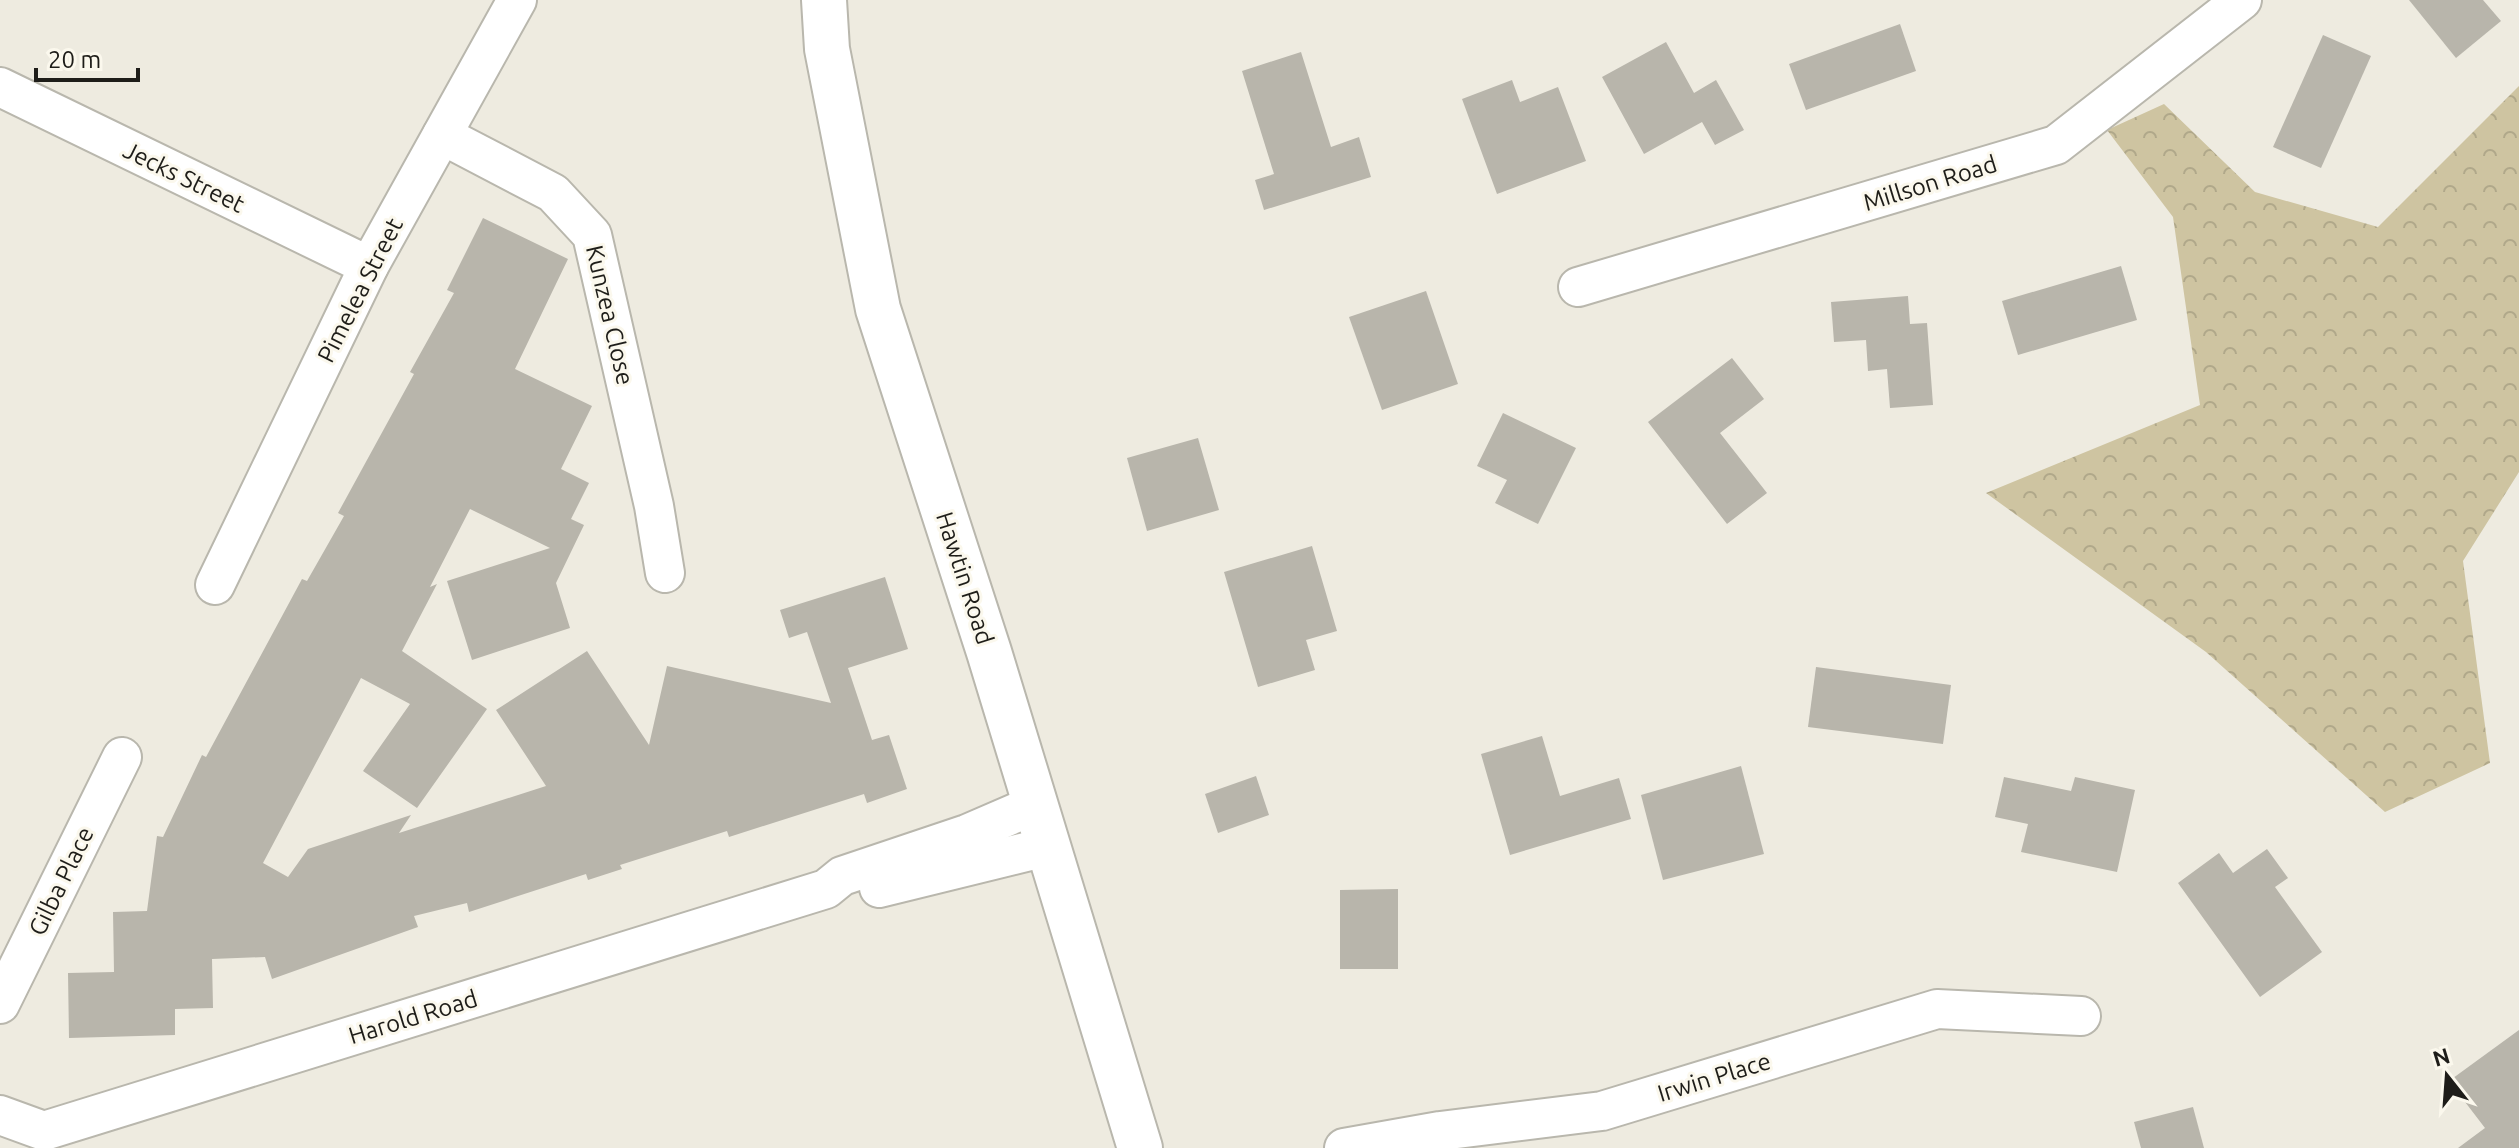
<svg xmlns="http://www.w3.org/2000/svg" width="2519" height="1148" font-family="Ubuntu,sans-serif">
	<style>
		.park { fill: url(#park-crowns) }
		.building { fill: #b8b5ab }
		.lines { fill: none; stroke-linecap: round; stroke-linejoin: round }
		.minor-casing { stroke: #b9b7ad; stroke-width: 42 }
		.secondary-casing { stroke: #b9b7ad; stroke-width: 48 }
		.minor { stroke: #fff; stroke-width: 38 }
		.secondary { stroke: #fff; stroke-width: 44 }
		.labels { text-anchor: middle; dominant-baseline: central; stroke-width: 6; stroke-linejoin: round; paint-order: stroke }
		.street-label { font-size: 24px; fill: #1e1d19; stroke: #fbf8ed }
	</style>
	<defs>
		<pattern id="park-crowns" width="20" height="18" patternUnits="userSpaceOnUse" patternTransform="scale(2)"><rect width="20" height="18" fill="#cec4a1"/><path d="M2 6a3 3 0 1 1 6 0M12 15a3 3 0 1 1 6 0" fill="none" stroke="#b0a88a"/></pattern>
	</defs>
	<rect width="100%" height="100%" fill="#eeebe0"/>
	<path class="park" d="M 2519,86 L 2519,472 L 2463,561 L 2490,763 L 2385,812 L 2206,652 L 1986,493 L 2200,405 L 2173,217 L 2107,130 L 2164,104 L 2255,192 L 2378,227 Z"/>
	<g class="building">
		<path d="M 2409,0 L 2483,0 L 2501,21 L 2456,58 Z"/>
		<path d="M 1900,24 L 1916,71 L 1806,110 L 1789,64 Z"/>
		<path d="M 2323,35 L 2371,56 L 2321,168 L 2273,147 Z"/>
		<path d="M 1666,42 L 1694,93 L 1716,80 L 1744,130 L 1715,145 L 1702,122 L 1644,154 L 1602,77 Z"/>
		<path d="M 1301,52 L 1331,147 L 1359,137 L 1371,177 L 1264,210 L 1255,180 L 1274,174 L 1242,71 Z"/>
		<path d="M 1512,80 L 1520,102 L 1558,87 L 1586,161 L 1497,194 L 1462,99 Z"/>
		<path d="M 483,218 L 568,259 L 515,369 L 592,406 L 561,469 L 589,483 L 571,519 L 584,525 L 556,583 L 570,628 L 472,660 L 447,581 L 550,548 L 470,509 L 430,587 L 437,584 L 402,651 L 487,709 L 417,808 L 363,771 L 410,704 L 361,678 L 263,863 L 288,877 L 308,849 L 411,815 L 399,833 L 546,786 L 496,710 L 587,651 L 649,745 L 667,666 L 831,703 L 807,632 L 789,638 L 780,610 L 885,577 L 908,649 L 848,668 L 872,740 L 889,735 L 907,789 L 867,803 L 864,794 L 729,837 L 727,831 L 620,865 L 622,869 L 588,880 L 586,874 L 469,912 L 467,903 L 414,916 L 418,927 L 272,979 L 265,957 L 212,959 L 213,1008 L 175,1009 L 175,1035 L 69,1038 L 68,973 L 114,972 L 113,912 L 147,911 L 157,836 L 163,837 L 202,755 L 206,757 L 302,579 L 307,581 L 344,516 L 338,513 L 414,374 L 410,372 L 454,293 L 447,290 Z"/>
		<path d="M 2121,266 L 2137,320 L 2018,355 L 2002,301 Z"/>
		<path d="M 1426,291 L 1458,384 L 1382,410 L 1349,317 Z"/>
		<path d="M 1908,296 L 1910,324 L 1927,323 L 1933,405 L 1890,408 L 1887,369 L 1868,371 L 1866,340 L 1834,342 L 1831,302 Z"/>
		<path d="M 1732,358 L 1764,399 L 1720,433 L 1767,493 L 1727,524 L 1648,422 Z"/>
		<path d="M 1503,413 L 1576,448 L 1538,524 L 1495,503 L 1507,480 L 1477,466 Z"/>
		<path d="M 1198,438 L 1219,510 L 1147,531 L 1127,458 Z"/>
		<path d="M 1312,546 L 1337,631 L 1306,640 L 1315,670 L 1258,687 L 1224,572 Z"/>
		<path d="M 1816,667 L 1951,685 L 1943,744 L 1808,727 Z"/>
		<path d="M 1542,736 L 1560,796 L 1619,778 L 1631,819 L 1510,855 L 1481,754 Z"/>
		<path d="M 1741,766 L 1764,854 L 1663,880 L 1641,795 Z"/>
		<path d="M 1256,776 L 1269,815 L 1218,833 L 1205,794 Z"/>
		<path d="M 2004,777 L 2071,791 L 2075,777 L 2135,790 L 2117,872 L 2021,852 L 2028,824 L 1995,817 Z"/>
		<path d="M 2267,849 L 2288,878 L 2275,887 L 2322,952 L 2260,997 L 2178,883 L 2219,853 L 2233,873 Z"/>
		<path d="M 1398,889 L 1398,969 L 1340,969 L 1340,890 Z"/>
		<path d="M 2519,1030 L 2519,1148 L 2458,1148 L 2485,1128 L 2449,1081 Z"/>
		<path d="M 2193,1107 L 2204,1148 L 2141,1148 L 2134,1122 Z"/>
	</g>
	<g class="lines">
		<defs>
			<g id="minor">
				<path d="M 0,87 L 369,266"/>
				<path d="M 442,135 L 553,193 L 592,235 L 654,506 L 665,573"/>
				<path d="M 1578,287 L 2056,145 L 2242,0"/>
				<path d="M 215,585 L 369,266 L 517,0"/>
				<path d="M 879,888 L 1046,847"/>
				<path d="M 0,1004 L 122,757"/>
				<path d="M 0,1115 L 44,1131 L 826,889 L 842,876 L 967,834 L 1034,805"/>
				<path d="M 1344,1148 L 1440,1131 L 1602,1111 L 1937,1009 L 2081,1016"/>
			</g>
			<path id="secondary" d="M 824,0 L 827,49 L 878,309 L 989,652 L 1140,1148"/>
		</defs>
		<use href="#minor" class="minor-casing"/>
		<use href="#secondary" class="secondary-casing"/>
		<use href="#minor" class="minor"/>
		<use href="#secondary" class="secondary"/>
	</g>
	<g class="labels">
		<g class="street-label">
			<text transform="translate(184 177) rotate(26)">Jecks Street</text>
			<text transform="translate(1930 183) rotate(-17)">Millson Road</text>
			<text transform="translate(360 290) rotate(-63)">Pimelea Street</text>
			<text transform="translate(610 315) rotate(77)">Kunzea Close</text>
			<text transform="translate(965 578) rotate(72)">Hawtin Road</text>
			<text transform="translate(61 881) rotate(-64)">Gilba Place</text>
			<text transform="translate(413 1017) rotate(-17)">Harold Road</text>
			<text transform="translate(1714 1077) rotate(-17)">Irwin Place</text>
		</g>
	</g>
	<g transform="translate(2447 1076) rotate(343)" stroke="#fbf8ed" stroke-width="6" paint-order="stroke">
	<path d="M0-6L14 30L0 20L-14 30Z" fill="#1e1d19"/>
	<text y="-12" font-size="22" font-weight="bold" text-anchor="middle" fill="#1e1d19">N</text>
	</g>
	<path d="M36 68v12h102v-12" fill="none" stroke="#1e1d19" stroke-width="4"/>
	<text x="48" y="68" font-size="24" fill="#1e1d19" stroke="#fbf8ed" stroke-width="6" paint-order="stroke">20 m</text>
</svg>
